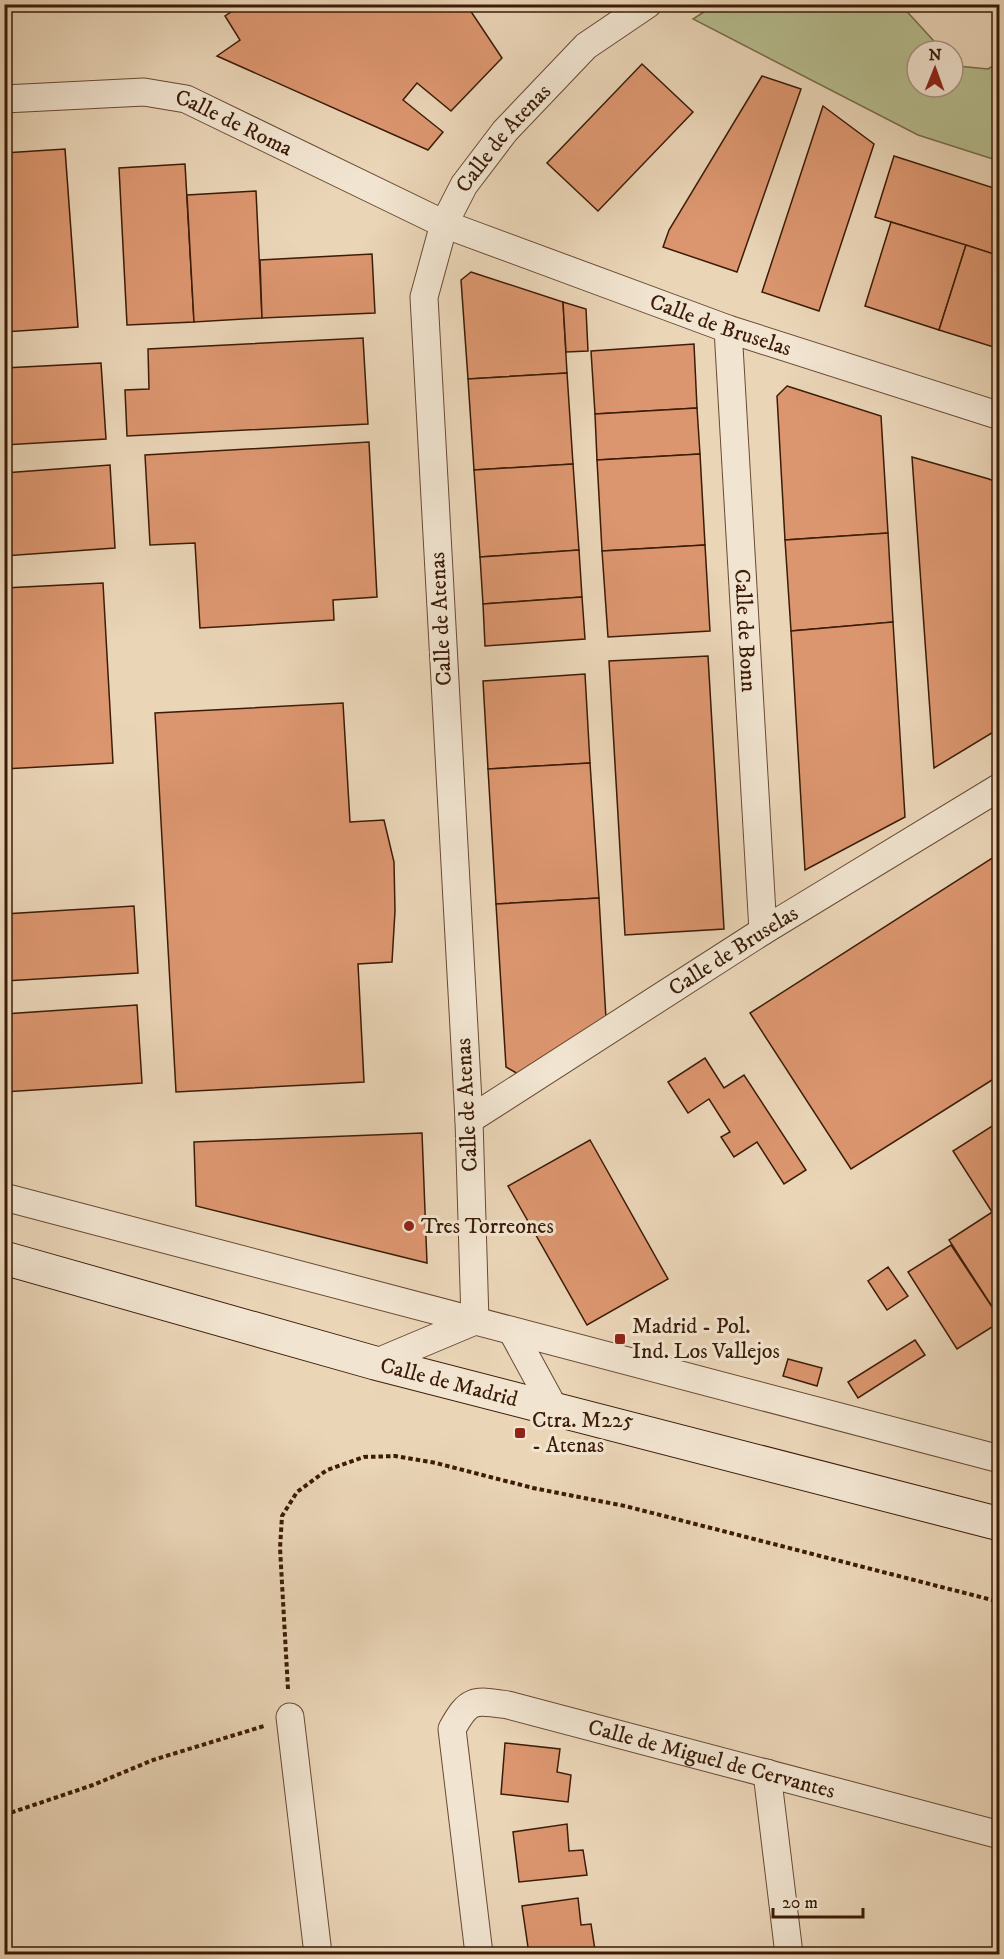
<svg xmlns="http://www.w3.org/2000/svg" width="1004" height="1959" font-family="'IM FELL DW Pica',serif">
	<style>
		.green { fill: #b6bd8f; stroke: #796c4b; stroke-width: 1.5 }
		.building { fill: #dc966f; stroke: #3c1c07; stroke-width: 1.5 }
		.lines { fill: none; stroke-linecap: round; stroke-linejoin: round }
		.street-casing { stroke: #684a33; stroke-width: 29 }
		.secondary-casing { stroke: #3c1c07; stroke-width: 35 }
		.path { stroke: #3c1c07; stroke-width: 4; stroke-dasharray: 4.5 3; stroke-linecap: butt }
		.street { stroke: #f1e4d0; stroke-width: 27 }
		.secondary { stroke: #f1e4d0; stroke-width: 33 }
		.poi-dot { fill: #8f2418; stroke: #f1e4d0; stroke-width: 2 }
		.labels { text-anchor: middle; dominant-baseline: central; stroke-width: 6; stroke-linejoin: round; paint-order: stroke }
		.street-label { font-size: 22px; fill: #3c1c07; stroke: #f1e4d0 }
		.poi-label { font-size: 22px; fill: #3c1c07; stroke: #f1e4d0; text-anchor: start }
	</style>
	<rect width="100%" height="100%" fill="#ead5b7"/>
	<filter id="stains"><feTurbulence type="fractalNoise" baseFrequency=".00333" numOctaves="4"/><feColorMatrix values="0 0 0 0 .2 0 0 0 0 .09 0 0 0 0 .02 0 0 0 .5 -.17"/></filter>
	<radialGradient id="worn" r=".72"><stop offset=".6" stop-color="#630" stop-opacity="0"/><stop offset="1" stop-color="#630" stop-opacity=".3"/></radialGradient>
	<path class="green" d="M 716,4 L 901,5 L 943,51 L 917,51 L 917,87 L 953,87 L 953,62 L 957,66 L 988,69 L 999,62 L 999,161 L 918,135 L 693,19 Z"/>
	<g class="building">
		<path d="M 243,4 L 466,4 L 502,58 L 451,111 L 417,83 L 403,100 L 443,132 L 428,150 L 217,56 L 240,40 L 225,16 Z"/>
		<path d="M 642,64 L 693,112 L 598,211 L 547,163 Z"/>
		<path d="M 762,76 L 801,89 L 737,272 L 663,247 L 669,230 Z"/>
		<path d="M 823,106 L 874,144 L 819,311 L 762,292 Z"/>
		<path d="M 65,149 L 78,327 L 4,332 L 4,153 Z"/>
		<path d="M 894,156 L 1000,190 L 1000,256 L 875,217 Z"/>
		<path d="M 185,164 L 194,322 L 127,325 L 119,168 Z"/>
		<path d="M 256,191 L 262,318 L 194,322 L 187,195 Z"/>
		<path d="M 891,222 L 966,245 L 939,330 L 865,306 Z"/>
		<path d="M 966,245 L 1000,256 L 1000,349 L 939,330 Z"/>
		<path d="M 372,254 L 375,313 L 262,318 L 260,260 Z"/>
		<path d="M 471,272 L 563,302 L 567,373 L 468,379 L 461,280 Z"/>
		<path d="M 563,302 L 586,309 L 588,351 L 566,352 Z"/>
		<path d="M 363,338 L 368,424 L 127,436 L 125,390 L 149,389 L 148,349 Z"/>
		<path d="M 694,344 L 697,408 L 595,414 L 591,351 Z"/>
		<path d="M 101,363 L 106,439 L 4,445 L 4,368 Z"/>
		<path d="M 567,373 L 573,464 L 474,470 L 468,379 Z"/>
		<path d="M 787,386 L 881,416 L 888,533 L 785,540 L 777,396 Z"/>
		<path d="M 697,408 L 700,454 L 597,460 L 595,414 Z"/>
		<path d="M 369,442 L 377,597 L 333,600 L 334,620 L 200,628 L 195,543 L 150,545 L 145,455 Z"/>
		<path d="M 700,454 L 705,545 L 602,551 L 597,460 Z"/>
		<path d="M 912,457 L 989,479 L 1000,484 L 1000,728 L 934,768 Z"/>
		<path d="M 573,464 L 579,550 L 480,557 L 474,470 Z"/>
		<path d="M 110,465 L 115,548 L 4,556 L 4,473 Z"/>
		<path d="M 888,533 L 893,622 L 791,631 L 785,540 Z"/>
		<path d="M 705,545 L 710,631 L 608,637 L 602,551 Z"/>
		<path d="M 579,550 L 582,597 L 483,604 L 480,557 Z"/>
		<path d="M 103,583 L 113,763 L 4,769 L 4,588 Z"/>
		<path d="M 582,597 L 585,639 L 485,646 L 483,604 Z"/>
		<path d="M 893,622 L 905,817 L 805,870 L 791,631 Z"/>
		<path d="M 708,656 L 724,929 L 625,935 L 609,661 Z"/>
		<path d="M 585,674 L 590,763 L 488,769 L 483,681 Z"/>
		<path d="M 343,703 L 350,822 L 384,820 L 394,862 L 395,911 L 392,962 L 358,964 L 364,1082 L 176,1092 L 155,713 Z"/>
		<path d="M 590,763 L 599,898 L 496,904 L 488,769 Z"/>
		<path d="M 1000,853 L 1000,1075 L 851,1169 L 750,1013 Z"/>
		<path d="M 599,898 L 606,1019 L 520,1075 L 506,1067 L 496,904 Z"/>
		<path d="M 134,906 L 138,973 L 5,981 L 4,914 Z"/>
		<path d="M 137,1005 L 142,1083 L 4,1092 L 4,1014 Z"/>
		<path d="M 705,1058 L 724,1088 L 744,1075 L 806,1170 L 784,1184 L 757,1142 L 734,1157 L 721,1137 L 730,1132 L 709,1099 L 688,1113 L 668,1082 Z"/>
		<path d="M 1000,1121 L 1000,1207 L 992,1212 L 953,1151 Z"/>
		<path d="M 422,1133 L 427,1263 L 196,1206 L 194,1142 Z"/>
		<path d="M 590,1140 L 668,1279 L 587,1325 L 508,1186 Z"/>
		<path d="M 1000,1207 L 1000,1319 L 949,1240 Z"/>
		<path d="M 951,1245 L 1000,1319 L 1000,1322 L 957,1349 L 908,1272 Z"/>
		<path d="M 888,1267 L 908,1296 L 887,1310 L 868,1281 Z"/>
		<path d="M 915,1340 L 925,1355 L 858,1398 L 848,1382 Z"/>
		<path d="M 788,1359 L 822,1368 L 817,1386 L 783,1376 Z"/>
		<path d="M 505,1743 L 560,1749 L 557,1772 L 571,1775 L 568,1802 L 501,1794 Z"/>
		<path d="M 567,1824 L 569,1851 L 583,1850 L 587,1875 L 519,1882 L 513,1832 Z"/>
		<path d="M 578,1898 L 581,1925 L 591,1924 L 595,1950 L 552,1954 L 529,1954 L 522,1906 Z"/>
	</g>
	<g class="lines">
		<defs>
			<g id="street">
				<path id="s1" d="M 4,99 L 144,92 L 186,99 L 444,224 L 728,329 L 1000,416"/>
				<path id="s2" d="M 728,329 L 763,931"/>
				<path id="s3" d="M 469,1120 L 763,931 L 1000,787"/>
				<path d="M 4,1197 L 1000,1459"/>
				<path id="s4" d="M 475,1321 L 469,1120 L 424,297 L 444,224 L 464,185 L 505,131 L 586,46 L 648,4"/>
				<path d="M 512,1331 L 555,1410"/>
				<path d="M 375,1363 L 475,1321"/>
				<path d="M 290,1717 L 318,1954"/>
				<path d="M 767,1773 L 789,1954"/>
				<path id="s5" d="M 479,1954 L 452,1729 C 469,1698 474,1700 508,1705 L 1000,1835"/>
			</g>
			<g id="secondary">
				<path id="s6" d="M 4,1258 L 375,1363 L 1000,1524"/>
			</g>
		</defs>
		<use href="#street" class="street-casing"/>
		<use href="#secondary" class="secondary-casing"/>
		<g class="path">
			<path d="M 288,1689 L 280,1548 L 282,1516 L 297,1492 L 327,1470 L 364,1457 L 395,1456 L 436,1463 L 533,1488 L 625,1506 L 1000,1602"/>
			<path d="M 4,1815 L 93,1785 L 153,1760 L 264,1726"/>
		</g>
		<use href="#street" class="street"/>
		<use href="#secondary" class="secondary"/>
	</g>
	<g class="poi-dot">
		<circle cx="409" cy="1226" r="6"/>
		<rect x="614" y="1333" width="12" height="12" rx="3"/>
		<rect x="514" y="1427" width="12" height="12" rx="3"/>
	</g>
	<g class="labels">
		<g class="street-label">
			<text stroke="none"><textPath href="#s1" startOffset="236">Calle de Roma</textPath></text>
			<text stroke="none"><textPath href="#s4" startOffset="1206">Calle de Atenas</textPath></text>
			<text stroke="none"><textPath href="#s1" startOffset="764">Calle de Bruselas</textPath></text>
			<text transform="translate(441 619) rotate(-93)">Calle de Atenas</text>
			<text stroke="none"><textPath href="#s2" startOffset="302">Calle de Bonn</textPath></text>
			<text stroke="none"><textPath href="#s3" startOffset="314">Calle de Bruselas</textPath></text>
			<text transform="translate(467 1105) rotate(-93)">Calle de Atenas</text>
			<text stroke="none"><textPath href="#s6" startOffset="462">Calle de Madrid</textPath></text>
			<text stroke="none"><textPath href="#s5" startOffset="506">Calle de Miguel de Cervantes</textPath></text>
		</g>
		<g class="poi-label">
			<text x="421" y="1226">Tres Torreones</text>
			<text x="632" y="1326">Madrid - Pol.<tspan x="632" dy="25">Ind. Los Vallejos</tspan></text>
			<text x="532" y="1420">Ctra. M225<tspan x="532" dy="25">- Atenas</tspan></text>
		</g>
	</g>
	<rect width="1004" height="1959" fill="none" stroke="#ead5b7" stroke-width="24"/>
	<rect x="6" y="6" width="992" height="1947" fill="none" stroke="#3c1c07" stroke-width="3"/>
	<rect x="12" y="12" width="980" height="1935" fill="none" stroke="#3c1c07" stroke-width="1.5"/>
	<g transform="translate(935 69) rotate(1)"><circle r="28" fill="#f1e4d0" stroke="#a99480" stroke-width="1.5"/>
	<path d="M0-4.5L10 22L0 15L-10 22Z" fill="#8f2418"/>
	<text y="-9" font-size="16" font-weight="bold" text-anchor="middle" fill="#3c1c07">N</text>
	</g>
	<path d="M773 1908v9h90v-9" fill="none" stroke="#3c1c07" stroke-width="3"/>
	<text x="782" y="1908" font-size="18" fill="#3c1c07" stroke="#f1e4d0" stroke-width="4.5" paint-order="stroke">20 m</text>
	<rect width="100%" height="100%" filter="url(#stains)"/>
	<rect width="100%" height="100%" fill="url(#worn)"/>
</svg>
